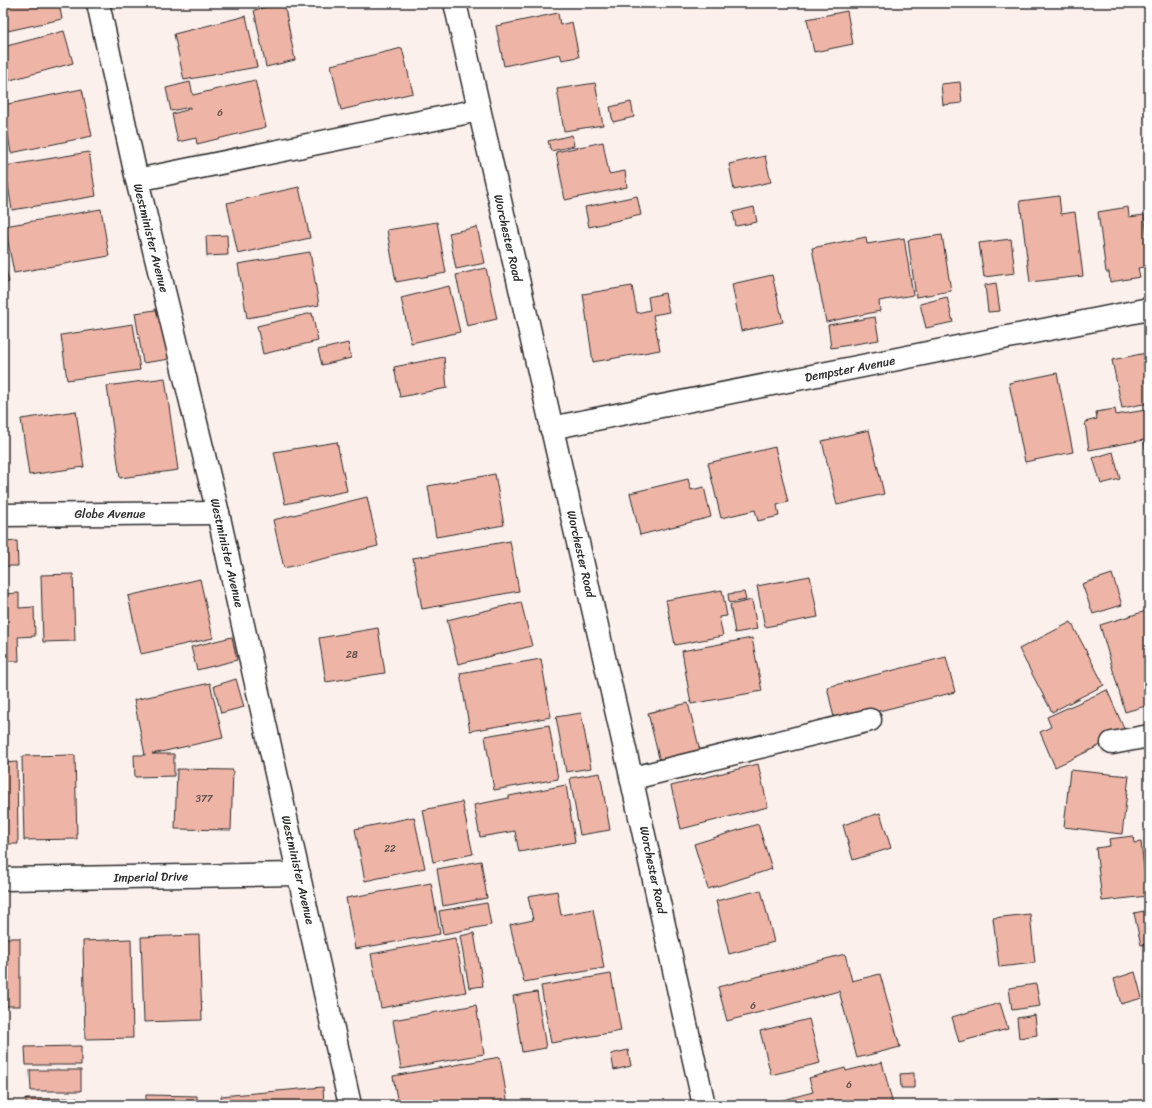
<svg xmlns="http://www.w3.org/2000/svg" width="1152" height="1108" font-family="Sriracha,sans-serif">
	<style>
		.building { fill: #eeb5a7; stroke: #2b2b2b }
		.lines { fill: none; stroke-linecap: round; stroke-linejoin: round }
		.minor-casing { stroke: #2b2b2b; stroke-width: 25 }
		.minor { stroke: #fff; stroke-width: 22 }
		.labels { text-anchor: middle; dominant-baseline: central; stroke-width: 3; stroke-linejoin: round; paint-order: stroke }
		.number-label { font-size: 10px; fill: #5c4e4a }
		.street-label { font-size: 12px; fill: #2b2b2b; stroke: #fff }
	</style>
	<rect width="100%" height="100%" fill="#fcf0ed"/>
	<filter id="ink" filterUnits="userSpaceOnUse"><feTurbulence type="fractalNoise" baseFrequency=".025" numOctaves="2"/><feDisplacementMap in="SourceGraphic" scale="8" xChannelSelector="R" yChannelSelector="G"/><feConvolveMatrix kernelMatrix="1 2 1 2 8 2 1 2 1" color-interpolation-filters="sRGB"/></filter>
	<g filter="url(#ink)">
		<g class="building">
			<path d="M 3,3 L 59,3 L 62,19 L 3,32 Z"/>
			<path d="M 284,3 L 295,60 L 266,67 L 254,10 Z"/>
			<path d="M 519,3 L 541,3 L 520,7 Z"/>
			<path d="M 847,11 L 853,44 L 814,52 L 807,19 Z"/>
			<path d="M 558,13 L 560,25 L 572,22 L 579,57 L 562,60 L 560,54 L 504,66 L 496,26 Z"/>
			<path d="M 246,16 L 257,67 L 184,80 L 174,34 Z"/>
			<path d="M 64,31 L 73,63 L 3,82 L 3,47 Z"/>
			<path d="M 402,48 L 413,93 L 341,110 L 331,65 Z"/>
			<path d="M 255,80 L 266,127 L 197,144 L 196,138 L 178,142 L 172,114 L 190,109 L 190,107 L 171,111 L 166,88 L 190,82 L 193,95 Z"/>
			<path d="M 960,82 L 962,103 L 943,105 L 941,84 Z"/>
			<path d="M 595,83 L 603,125 L 564,131 L 557,89 Z"/>
			<path d="M 82,89 L 92,136 L 11,153 L 3,105 Z"/>
			<path d="M 631,102 L 634,117 L 613,122 L 610,107 Z"/>
			<path d="M 572,135 L 574,146 L 551,151 L 548,141 Z"/>
			<path d="M 603,142 L 609,174 L 625,171 L 627,187 L 565,200 L 556,152 Z"/>
			<path d="M 89,152 L 96,196 L 12,210 L 5,166 Z"/>
			<path d="M 765,156 L 771,182 L 734,190 L 729,164 Z"/>
			<path d="M 299,187 L 310,238 L 238,254 L 227,203 Z"/>
			<path d="M 637,196 L 641,215 L 589,227 L 585,207 Z"/>
			<path d="M 1059,196 L 1061,214 L 1075,212 L 1083,276 L 1030,282 L 1020,201 Z"/>
			<path d="M 754,207 L 757,222 L 736,226 L 733,212 Z"/>
			<path d="M 1128,207 L 1129,217 L 1144,215 L 1149,245 L 1149,266 L 1138,268 L 1140,277 L 1110,282 L 1109,272 L 1106,272 L 1098,212 Z"/>
			<path d="M 101,209 L 109,256 L 14,273 L 5,226 Z"/>
			<path d="M 437,222 L 446,273 L 396,282 L 387,230 Z"/>
			<path d="M 477,227 L 485,263 L 456,269 L 449,233 Z"/>
			<path d="M 227,235 L 228,255 L 207,256 L 206,236 Z"/>
			<path d="M 942,235 L 951,291 L 916,297 L 908,240 Z"/>
			<path d="M 866,237 L 867,244 L 904,238 L 913,295 L 879,301 L 880,311 L 826,322 L 812,248 Z"/>
			<path d="M 1011,239 L 1015,273 L 984,277 L 979,243 Z"/>
			<path d="M 310,252 L 319,305 L 247,318 L 238,264 Z"/>
			<path d="M 3,260 L 9,282 L 3,284 Z"/>
			<path d="M 486,268 L 497,319 L 467,326 L 456,275 Z"/>
			<path d="M 772,275 L 783,322 L 741,331 L 732,284 Z"/>
			<path d="M 996,283 L 1000,311 L 988,312 L 985,285 Z"/>
			<path d="M 449,286 L 460,332 L 411,343 L 401,298 Z"/>
			<path d="M 632,286 L 637,313 L 650,310 L 648,297 L 665,293 L 669,312 L 653,315 L 660,350 L 593,362 L 583,294 Z"/>
			<path d="M 947,297 L 953,322 L 926,328 L 920,304 Z"/>
			<path d="M 162,309 L 170,359 L 143,363 L 135,313 Z"/>
			<path d="M 312,313 L 318,341 L 263,354 L 257,326 Z"/>
			<path d="M 875,317 L 879,340 L 831,348 L 828,325 Z"/>
			<path d="M 133,324 L 140,370 L 67,380 L 61,335 Z"/>
			<path d="M 348,343 L 351,358 L 322,365 L 318,350 Z"/>
			<path d="M 1146,353 L 1149,368 L 1149,403 L 1122,408 L 1112,360 Z"/>
			<path d="M 444,357 L 447,388 L 400,397 L 394,367 Z"/>
			<path d="M 1057,373 L 1073,452 L 1025,462 L 1009,383 Z"/>
			<path d="M 165,378 L 178,470 L 120,478 L 107,386 Z"/>
			<path d="M 1115,409 L 1116,415 L 1146,410 L 1149,430 L 1149,470 L 1144,440 L 1089,450 L 1085,422 L 1097,419 L 1096,412 Z"/>
			<path d="M 76,411 L 84,467 L 29,475 L 21,419 Z"/>
			<path d="M 869,430 L 884,494 L 837,505 L 822,441 Z"/>
			<path d="M 337,442 L 347,491 L 285,504 L 274,452 Z"/>
			<path d="M 775,447 L 788,502 L 777,505 L 779,516 L 758,521 L 755,510 L 721,518 L 708,463 Z"/>
			<path d="M 1113,452 L 1120,479 L 1101,484 L 1093,458 Z"/>
			<path d="M 495,474 L 504,525 L 436,537 L 428,486 Z"/>
			<path d="M 688,479 L 691,490 L 704,487 L 711,517 L 640,535 L 630,493 Z"/>
			<path d="M 367,497 L 378,546 L 284,568 L 273,520 Z"/>
			<path d="M 17,541 L 18,566 L 3,566 L 3,542 Z"/>
			<path d="M 510,541 L 519,591 L 422,609 L 413,558 Z"/>
			<path d="M 73,574 L 75,641 L 43,642 L 41,575 Z"/>
			<path d="M 1112,574 L 1122,605 L 1093,614 L 1082,584 Z"/>
			<path d="M 810,576 L 818,617 L 765,627 L 757,586 Z"/>
			<path d="M 200,579 L 213,638 L 141,654 L 128,596 Z"/>
			<path d="M 722,590 L 727,616 L 719,617 L 723,636 L 675,645 L 666,600 Z"/>
			<path d="M 744,592 L 746,600 L 729,603 L 728,594 Z"/>
			<path d="M 19,593 L 19,608 L 34,607 L 35,636 L 18,637 L 19,661 L 3,661 L 3,594 Z"/>
			<path d="M 752,600 L 757,629 L 735,633 L 730,605 Z"/>
			<path d="M 521,602 L 532,646 L 458,664 L 447,620 Z"/>
			<path d="M 1146,611 L 1149,622 L 1149,705 L 1125,712 L 1100,625 Z"/>
			<path d="M 1071,622 L 1104,685 L 1052,712 L 1019,649 Z"/>
			<path d="M 378,628 L 385,673 L 326,682 L 319,638 Z"/>
			<path d="M 232,637 L 237,660 L 197,670 L 191,647 Z"/>
			<path d="M 752,638 L 762,691 L 691,704 L 682,651 Z"/>
			<path d="M 946,657 L 955,692 L 835,722 L 827,687 Z"/>
			<path d="M 541,659 L 551,717 L 470,731 L 460,673 Z"/>
			<path d="M 236,679 L 244,707 L 221,713 L 214,686 Z"/>
			<path d="M 210,683 L 223,738 L 152,754 L 174,754 L 174,776 L 135,777 L 134,755 L 145,755 L 134,700 Z"/>
			<path d="M 1107,690 L 1126,733 L 1055,767 L 1040,732 L 1051,727 L 1047,717 Z"/>
			<path d="M 688,703 L 700,751 L 660,762 L 648,713 Z"/>
			<path d="M 581,713 L 591,768 L 566,772 L 556,717 Z"/>
			<path d="M 549,725 L 558,779 L 494,790 L 485,736 Z"/>
			<path d="M 75,755 L 77,839 L 24,840 L 22,756 Z"/>
			<path d="M 17,762 L 18,844 L 3,844 L 3,763 Z"/>
			<path d="M 758,764 L 768,807 L 681,829 L 671,786 Z"/>
			<path d="M 177,769 L 233,770 L 231,830 L 175,829 Z"/>
			<path d="M 1070,770 L 1129,776 L 1122,834 L 1064,827 Z"/>
			<path d="M 600,773 L 610,830 L 580,835 L 570,778 Z"/>
			<path d="M 566,785 L 575,842 L 519,852 L 515,831 L 480,837 L 474,805 L 509,798 L 509,796 Z"/>
			<path d="M 462,802 L 473,854 L 433,862 L 423,810 Z"/>
			<path d="M 880,813 L 891,848 L 853,860 L 843,825 Z"/>
			<path d="M 414,817 L 425,868 L 365,881 L 355,829 Z"/>
			<path d="M 758,824 L 772,869 L 708,889 L 694,844 Z"/>
			<path d="M 1133,836 L 1134,843 L 1141,842 L 1147,896 L 1102,901 L 1096,848 L 1110,846 L 1109,839 Z"/>
			<path d="M 481,861 L 487,898 L 443,906 L 437,869 Z"/>
			<path d="M 431,883 L 440,934 L 355,949 L 346,898 Z"/>
			<path d="M 761,890 L 774,942 L 729,954 L 716,901 Z"/>
			<path d="M 557,891 L 561,915 L 593,909 L 604,968 L 524,982 L 510,925 L 533,920 L 528,896 Z"/>
			<path d="M 487,903 L 491,925 L 443,934 L 439,911 Z"/>
			<path d="M 1149,910 L 1149,944 L 1141,945 L 1134,913 Z"/>
			<path d="M 1030,914 L 1035,963 L 999,967 L 993,918 Z"/>
			<path d="M 474,933 L 483,986 L 469,988 L 460,936 Z"/>
			<path d="M 199,935 L 202,1020 L 144,1022 L 141,937 Z"/>
			<rect x="3" y="938" width="17" height="68"/>
			<path d="M 455,938 L 466,992 L 381,1008 L 371,954 Z"/>
			<path d="M 131,939 L 133,1038 L 85,1039 L 83,941 Z"/>
			<path d="M 845,954 L 852,981 L 880,974 L 900,1047 L 857,1058 L 839,991 L 727,1021 L 718,987 Z"/>
			<path d="M 1135,972 L 1142,998 L 1121,1004 L 1114,979 Z"/>
			<path d="M 611,974 L 621,1031 L 551,1043 L 541,986 Z"/>
			<path d="M 1036,984 L 1040,1006 L 1012,1010 L 1009,988 Z"/>
			<path d="M 537,992 L 546,1048 L 522,1052 L 513,996 Z"/>
			<path d="M 1000,1003 L 1008,1029 L 959,1042 L 952,1017 Z"/>
			<path d="M 476,1005 L 484,1054 L 401,1069 L 393,1020 Z"/>
			<path d="M 1035,1015 L 1037,1035 L 1019,1038 L 1017,1018 Z"/>
			<path d="M 809,1019 L 820,1063 L 771,1075 L 760,1031 Z"/>
			<path d="M 81,1046 L 81,1065 L 26,1065 L 25,1047 Z"/>
			<path d="M 628,1050 L 631,1066 L 614,1070 L 611,1054 Z"/>
			<path d="M 500,1057 L 508,1105 L 398,1105 L 393,1076 Z"/>
			<path d="M 882,1062 L 893,1105 L 764,1105 L 813,1092 L 809,1078 L 845,1068 L 846,1071 Z"/>
			<path d="M 30,1070 L 81,1070 L 81,1091 L 31,1091 Z"/>
			<path d="M 914,1073 L 914,1088 L 901,1088 L 900,1074 Z"/>
			<path d="M 323,1087 L 324,1105 L 222,1105 L 221,1096 Z"/>
			<path d="M 146,1095 L 197,1096 L 197,1105 L 146,1105 Z"/>
			<path d="M 77,1098 L 77,1105 L 26,1105 L 26,1099 Z"/>
			<path d="M 1058,1100 L 1059,1105 L 1016,1105 Z"/>
		</g>
		<g class="lines">
			<defs>
				<g id="minor">
					<path d="M 98,3 L 137,180 L 218,513 L 350,1105"/>
					<path d="M 455,3 C 538,370 624,737 704,1105"/>
					<path d="M 137,180 L 479,110"/>
					<path d="M 551,428 L 1149,309"/>
					<path d="M 3,515 L 218,513"/>
					<path d="M 1112,743 L 1149,736"/>
					<path d="M 633,778 L 870,720"/>
					<path d="M 3,879 L 299,874"/>
				</g>
			</defs>
			<use href="#minor" class="minor-casing"/>
			<use href="#minor" class="minor"/>
		</g>
	</g>
	<g class="labels">
		<g class="number-label">
			<text x="220" y="113">6</text>
			<text x="352" y="655">28</text>
			<text x="204" y="799">377</text>
			<text x="390" y="849">22</text>
			<text x="753" y="1006">6</text>
			<text x="849" y="1085">6</text>
		</g>
		<g class="street-label">
			<text transform="translate(151 238) rotate(76)">Westminister Avenue</text>
			<text transform="translate(508 238) rotate(77)">Worchester Road</text>
			<text transform="translate(850 369) rotate(-11)">Dempster Avenue</text>
			<text x="110" y="514">Globe Avenue</text>
			<text transform="translate(227 553) rotate(77)">Westminister Avenue</text>
			<text transform="translate(581 554) rotate(77)">Worchester Road</text>
			<text transform="translate(298 870) rotate(77)">Westminister Avenue</text>
			<text transform="translate(653 870) rotate(78)">Worchester Road</text>
			<text transform="translate(151 877) rotate(-1)">Imperial Drive</text>
		</g>
	</g>
	<rect width="1152" height="1108" fill="none" stroke="#fff" stroke-width="16"/>
	<rect x="8" y="8" width="1136" height="1092" fill="none" stroke="#2b2b2b" stroke-width="1.5" filter="url(#ink)"/>
</svg>
